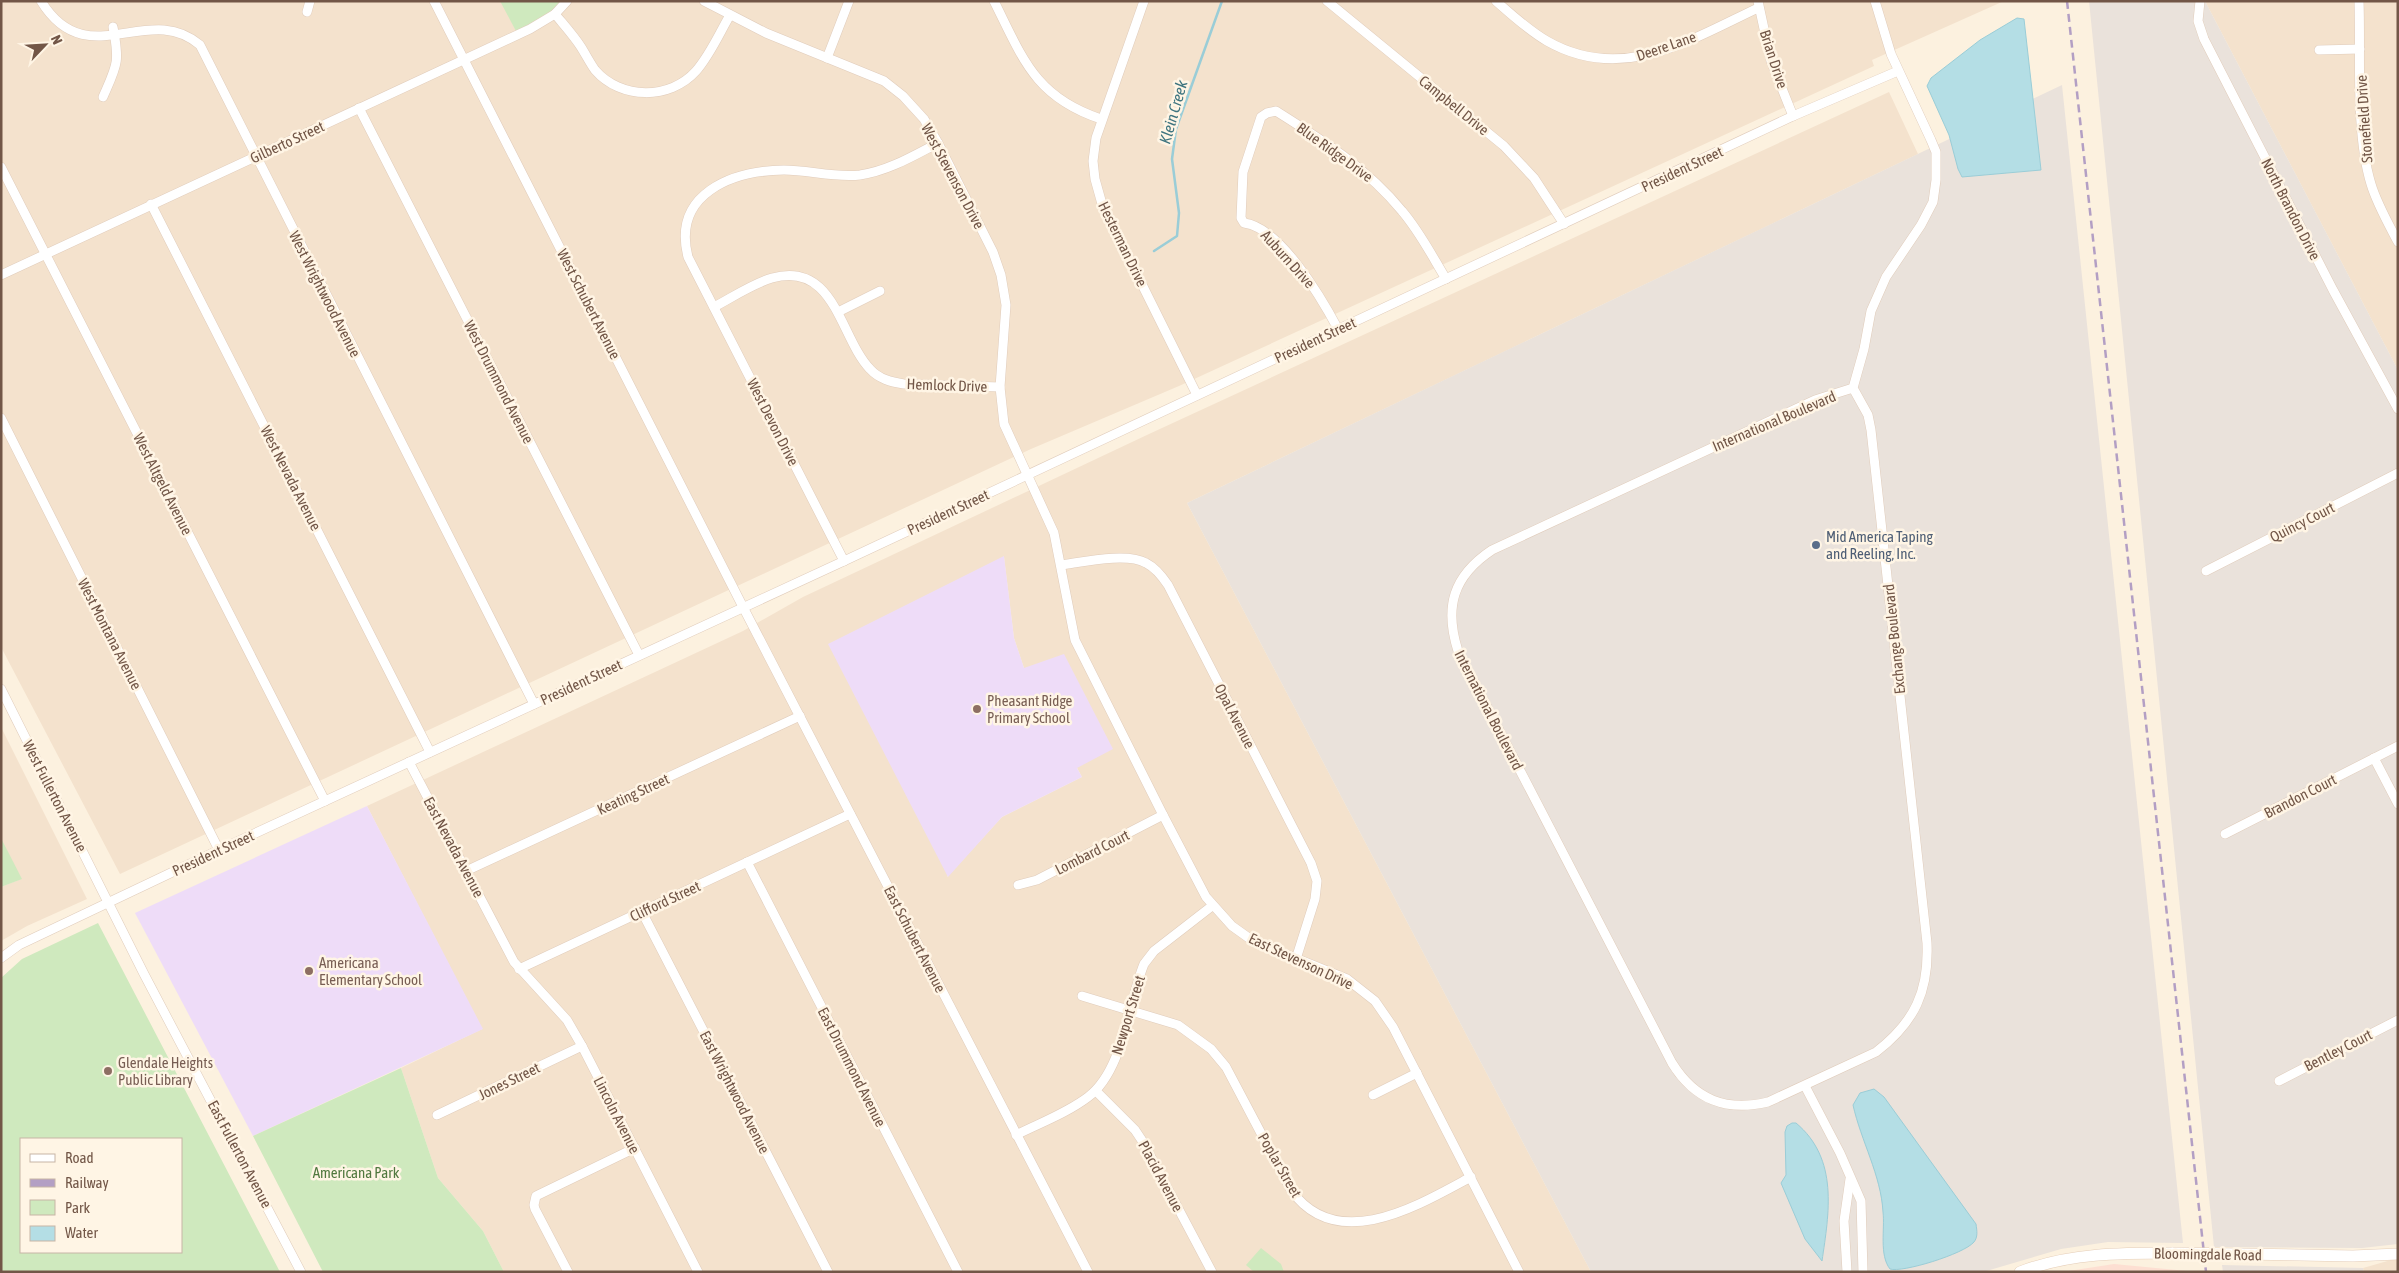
<svg xmlns="http://www.w3.org/2000/svg" width="2399" height="1273" font-family="'Asap Condensed',sans-serif">
	<style>
		.residential { fill: #f4e2cd; fill-rule: evenodd }
		.commercial { fill: #fddfd2 }
		.industrial { fill: #eae2db }
		.education { fill: #eedcf8 }
		.green { fill: #cfe9be; fill-rule: evenodd }
		.water { fill: #b4dee5; stroke: #9acdd7 }
		.lines { fill: none; stroke-linecap: round; stroke-linejoin: round }
		.stream { stroke: #9acdd7; stroke-width: 2.5 }
		.street-casing { stroke: #e0ccbb; stroke-width: 10 }
		.secondary-casing { stroke: #e5ceb9; stroke-width: 12 }
		.street { stroke: #fff; stroke-width: 9 }
		.secondary { stroke: #fff; stroke-width: 11 }
		.rail { stroke: #b39fc4; stroke-width: 2.5; stroke-dasharray: 8 5; stroke-linecap: butt }
		.secondary-bridge-casing { stroke: #e5ceb9; stroke-width: 12; stroke-linecap: butt }
		.secondary-bridge { stroke: #fff; stroke-width: 11 }
		.service-dot { fill: #5c6f8a; stroke: #fff5e5; stroke-width: 2 }
		.education-dot { fill: #8d6e63; stroke: #fff5e5; stroke-width: 2 }
		.labels { text-anchor: middle; dominant-baseline: central; stroke-width: 5; stroke-linejoin: round; paint-order: stroke }
		.street-label { font-size: 15px; fill: #725647; stroke: #fff5e5 }
		.service-label { font-size: 15px; fill: #4e5e75; stroke: #fff5e5; text-anchor: start }
		.education-label { font-size: 15px; fill: #785e54; stroke: #fff5e5; text-anchor: start }
		.park-label { font-size: 15px; fill: #50783f; stroke: #fff5e5 }
		.water-label { font-size: 16px; font-style: italic; fill: #3e747f; stroke: #fff5e5 }
	</style>
	<rect width="100%" height="100%" fill="#fcf1df"/>
	<g class="residential">
		<path d="M 1,1 L 2004,1 L 1872,60 L 1874,66 L 1179,386 L 1031,449 L 120,874 L 1,647 Z"/>
		<path d="M 2205,1 L 2398,1 L 2398,370 Z"/>
		<path d="M 1889,92 L 1918,154 L 1187,503 L 1591,1272 L 504,1272 L 483,1231 L 438,1178 L 401,1068 L 482,1029 L 367,806 L 743,631 L 803,597 L 1149,434 ZM 1004,557 L 1014,638 L 1024,668 L 1082,777 L 1002,817 L 947,877 Z"/>
		<path d="M 1,727 L 87,899 L 27,926 L 1,941 L 1,887 L 21,879 L 1,838 Z"/>
		<path d="M 2398,1258 L 2398,1272 L 2364,1272 L 2363,1268 Z"/>
	</g>
	<path class="commercial" d="M 2114,1264 L 2187,1271 L 2187,1272 L 2062,1272 Z"/>
	<g class="industrial">
		<path d="M 2089,1 L 2205,1 L 2398,370 L 2398,1244 L 2362,1248 L 2214,1247 Z"/>
		<path d="M 2062,85 L 2183,1243 L 2108,1242 L 2061,1249 L 1983,1272 L 1591,1272 L 1187,503 Z"/>
		<path d="M 2222,1265 L 2363,1268 L 2364,1272 L 2223,1272 Z"/>
	</g>
	<g class="education">
		<path d="M 1004,556 L 1014,638 L 1024,668 L 1064,654 L 1113,749 L 1077,768 L 1082,777 L 1002,817 L 948,877 L 828,644 Z"/>
		<path d="M 367,806 L 483,1029 L 253,1136 L 135,913 Z"/>
	</g>
	<g class="green">
		<path d="M 500,1 L 565,1 L 554,13 L 517,33 Z"/>
		<path d="M 1,838 L 22,879 L 1,887 Z"/>
		<path d="M 98,923 L 280,1272 L 1,1272 L 1,978 L 22,959 ZM 21,1139 L 181,1139 L 181,1252 L 21,1252 Z"/>
		<path d="M 401,1068 L 438,1178 L 483,1231 L 504,1272 L 323,1272 L 253,1136 Z"/>
		<path d="M 1261,1248 L 1281,1264 L 1284,1272 L 1254,1272 L 1246,1265 Z"/>
	</g>
	<g class="water">
		<path d="M 2017,18 L 2024,19 L 2041,170 L 1962,177 L 1958,169 L 1949,135 L 1927,86 L 1931,78 L 1980,40 Z"/>
		<path d="M 1874,1089 L 1884,1097 L 1976,1224 C 1977,1231 1978,1237 1974,1242 C 1964,1254 1902,1273 1890,1269 C 1879,1255 1885,1229 1883,1212 C 1881,1175 1861,1141 1853,1105 L 1860,1093 Z"/>
		<path d="M 1792,1123 L 1796,1123 C 1839,1159 1829,1213 1822,1261 L 1805,1239 L 1781,1183 L 1786,1175 L 1785,1132 L 1787,1126 Z"/>
	</g>
	<g class="lines">
		<path class="stream" d="M 1154,251 L 1177,236 L 1179,213 L 1172,159 L 1176,129 L 1222,1"/>
		<defs>
			<g id="street">
				<path d="M 41,1 C 87,76 148,0 200,45 L 534,704"/>
				<path d="M 434,1 L 743,607 L 1088,1272"/>
				<path d="M 704,1 L 766,33 L 884,81 L 903,96 L 924,119 L 938,143 L 993,252 L 1001,275 L 1006,305 L 1000,387 L 1004,424 L 1054,533 L 1075,640 L 1163,815 L 1206,897 L 1232,926 L 1253,941 L 1347,979 L 1375,1001 L 1393,1027 L 1519,1272"/>
				<path d="M 994,1 C 1023,59 1035,97 1101,119"/>
				<path d="M 1144,1 L 1096,138 L 1093,161 L 1095,179 L 1102,204 L 1197,395"/>
				<path d="M 1327,1 L 1504,146 L 1534,178 L 1564,224"/>
				<path d="M 1496,1 C 1512,15 1528,30 1547,41 C 1622,84 1690,40 1758,8"/>
				<path d="M 1758,1 L 1771,61 L 1793,116"/>
				<path d="M 2200,1 L 2198,21 L 2204,39 L 2333,290 L 2398,409"/>
				<path d="M 2359,1 C 2361,57 2355,132 2371,184 C 2377,204 2388,223 2398,242"/>
				<path d="M 307,12 L 310,1"/>
				<path d="M 555,14 C 564,25 574,36 581,47 C 586,55 590,63 595,70 C 621,100 670,100 696,71 C 710,55 719,34 730,15"/>
				<path d="M 2319,50 L 2360,49"/>
				<path d="M 827,58 L 849,1"/>
				<path d="M 103,97 C 117,65 120,63 113,27"/>
				<path d="M 359,108 L 639,655"/>
				<path d="M 1,167 L 325,801"/>
				<path d="M 151,204 L 430,752"/>
				<path d="M 1,275 L 530,29 L 555,14 L 567,1"/>
				<path d="M 714,307 C 733,297 752,284 772,278 C 835,260 840,338 870,369 C 879,379 891,382 904,384 L 1000,387"/>
				<path d="M 838,312 L 880,291"/>
				<path d="M 1338,329 C 1322,299 1280,227 1244,223 L 1241,218 L 1243,172 L 1261,117 L 1267,113 L 1276,111 C 1322,140 1367,168 1402,211 C 1420,232 1432,256 1446,279"/>
				<path d="M 1853,388 L 1815,400 L 1492,550 C 1453,576 1444,607 1458,651 L 1672,1063 C 1695,1100 1726,1112 1768,1102 L 1876,1052 C 1915,1022 1929,991 1927,943 L 1871,430 L 1868,415 L 1853,388 L 1864,349 L 1871,311 L 1886,277 L 1921,225 L 1933,202 L 1936,180 L 1936,152 L 1931,140 L 1891,54 L 1875,1"/>
				<path d="M 1,418 L 219,850"/>
				<path d="M 844,561 L 688,257 C 672,194 731,171 784,170 C 809,170 834,178 860,175 C 888,171 913,156 938,143"/>
				<path d="M 1061,565 C 1083,562 1127,552 1146,563 C 1156,568 1162,576 1168,585 L 1311,863 L 1317,881 L 1315,899 L 1296,959"/>
				<path d="M 2206,571 L 2398,473"/>
				<path d="M 1,689 L 144,974 L 301,1272"/>
				<path d="M 2374,758 L 2398,804"/>
				<path d="M 409,762 L 514,962 L 567,1020 L 582,1046 L 698,1272"/>
				<path d="M 2225,834 L 2398,746"/>
				<path d="M 747,862 L 958,1272"/>
				<path d="M 466,871 L 800,716"/>
				<path d="M 1018,885 L 1037,880 L 1163,815"/>
				<path d="M 642,912 L 828,1272"/>
				<path d="M 1,958 L 19,945 L 219,850 L 844,561 L 1793,116 L 1898,71"/>
				<path d="M 519,969 L 850,814"/>
				<path d="M 1082,996 L 1178,1025 L 1211,1049 L 1226,1067 L 1291,1190 C 1337,1255 1419,1205 1471,1177"/>
				<path d="M 2279,1081 L 2398,1020"/>
				<path d="M 1805,1086 L 1840,1153 L 1861,1201 L 1863,1272"/>
				<path d="M 1096,1091 L 1135,1130 L 1143,1142 L 1212,1272"/>
				<path d="M 1373,1095 L 1417,1073"/>
				<path d="M 437,1115 L 582,1046"/>
				<path d="M 1016,1135 C 1040,1123 1067,1113 1088,1097 C 1124,1070 1128,1003 1144,964 L 1154,951 L 1212,906"/>
				<path d="M 568,1272 L 535,1209 L 534,1205 L 536,1196 L 635,1148"/>
				<path d="M 1847,1272 L 1844,1221 L 1850,1179"/>
			</g>
			<g id="secondary">
				<path d="M 2241,1254 L 2353,1256 L 2398,1254"/>
				<path d="M 2020,1272 C 2069,1253 2120,1253 2173,1253"/>
			</g>
		</defs>
		<use href="#street" class="street-casing"/>
		<use href="#secondary" class="secondary-casing"/>
		<use href="#street" class="street"/>
		<use href="#secondary" class="secondary"/>
		<path class="rail" d="M 2067,1 L 2206,1272"/>
		<defs>
			<path id="secondary-bridge" d="M 2173,1253 L 2241,1254"/>
		</defs>
		<use href="#secondary-bridge" class="secondary-bridge-casing"/>
		<use href="#secondary-bridge" class="secondary-bridge"/>
	</g>
	<circle class="service-dot" cx="1816" cy="545" r="5"/>
	<g class="education-dot">
		<circle cx="977" cy="709" r="5"/>
		<circle cx="309" cy="971" r="5"/>
		<circle cx="108" cy="1071" r="5"/>
	</g>
	<g class="labels">
		<g class="street-label">
			<text transform="translate(1666 46) rotate(-19)">Deere Lane</text>
			<text transform="translate(1774 59) rotate(72)">Brian Drive</text>
			<text transform="translate(1454 105) rotate(39)">Campbell Drive</text>
			<text transform="translate(2364 119) rotate(-94)">Stonefield Drive</text>
			<text transform="translate(287 142) rotate(-25)">Gilberto Street</text>
			<text transform="translate(1335 152) rotate(36)">Blue Ridge Drive</text>
			<text transform="translate(1682 169) rotate(-25)">President Street</text>
			<text transform="translate(953 176) rotate(62)">West Stevenson Drive</text>
			<text transform="translate(2291 209) rotate(63)">North Brandon Drive</text>
			<text transform="translate(1123 244) rotate(64)">Hesterman Drive</text>
			<text transform="translate(1288 259) rotate(48)">Auburn Drive</text>
			<text transform="translate(325 294) rotate(63)">West Wrightwood Avenue</text>
			<text transform="translate(589 304) rotate(63)">West Schubert Avenue</text>
			<text transform="translate(1315 340) rotate(-25)">President Street</text>
			<text transform="translate(499 382) rotate(63)">West Drummond Avenue</text>
			<text transform="translate(947 385) rotate(2)">Hemlock Drive</text>
			<text transform="translate(1774 421) rotate(-23)">International Boulevard</text>
			<text transform="translate(773 422) rotate(63)">West Devon Drive</text>
			<text transform="translate(291 478) rotate(63)">West Nevada Avenue</text>
			<text transform="translate(163 484) rotate(63)">West Altgeld Avenue</text>
			<text transform="translate(948 512) rotate(-25)">President Street</text>
			<text transform="translate(2302 522) rotate(-27)">Quincy Court</text>
			<text transform="translate(110 634) rotate(63)">West Montana Avenue</text>
			<text transform="translate(1894 639) rotate(-96)">Exchange Boulevard</text>
			<text transform="translate(581 682) rotate(-25)">President Street</text>
			<text transform="translate(1489 710) rotate(63)">International Boulevard</text>
			<text transform="translate(1235 716) rotate(63)">Opal Avenue</text>
			<text transform="translate(633 794) rotate(-25)">Keating Street</text>
			<text transform="translate(55 796) rotate(63)">West Fullerton Avenue</text>
			<text transform="translate(2300 796) rotate(-27)">Brandon Court</text>
			<text transform="translate(454 847) rotate(62)">East Nevada Avenue</text>
			<text transform="translate(1092 852) rotate(-27)">Lombard Court</text>
			<text transform="translate(213 853) rotate(-25)">President Street</text>
			<text transform="translate(665 901) rotate(-25)">Clifford Street</text>
			<text transform="translate(915 939) rotate(63)">East Schubert Avenue</text>
			<text transform="translate(1301 961) rotate(25)">East Stevenson Drive</text>
			<text transform="translate(1128 1015) rotate(-73)">Newport Street</text>
			<text transform="translate(2338 1050) rotate(-27)">Bentley Court</text>
			<text transform="translate(852 1067) rotate(63)">East Drummond Avenue</text>
			<text transform="translate(509 1081) rotate(-26)">Jones Street</text>
			<text transform="translate(735 1092) rotate(63)">East Wrightwood Avenue</text>
			<text transform="translate(617 1115) rotate(63)">Lincoln Avenue</text>
			<text transform="translate(240 1154) rotate(62)">East Fullerton Avenue</text>
			<text transform="translate(1280 1165) rotate(60)">Poplar Street</text>
			<text transform="translate(1161 1176) rotate(62)">Placid Avenue</text>
			<text transform="translate(2208 1254) rotate(1)">Bloomingdale Road</text>
		</g>
		<g class="service-label">
			<text x="1826" y="536">Mid America Taping<tspan x="1826" dy="17">and Reeling, Inc.</tspan></text>
		</g>
		<g class="education-label">
			<text x="987" y="700">Pheasant Ridge<tspan x="987" dy="17">Primary School</tspan></text>
			<text x="319" y="962">Americana<tspan x="319" dy="17">Elementary School</tspan></text>
			<text x="118" y="1062">Glendale Heights<tspan x="118" dy="17">Public Library</tspan></text>
		</g>
		<g class="park-label">
			<text x="356" y="1172">Americana Park</text>
		</g>
		<g class="water-label">
			<text transform="translate(1173 112) rotate(-74)">Klein Creek</text>
		</g>
	</g>
	<rect width="2399" height="1273" fill="none" stroke="#725647" stroke-width="5"/>
	<rect x="20" y="1138" width="162" height="115" fill="#fff5e5" stroke="#c7b5a6"/>
	<rect x="30" y="1154" width="25" height="8" fill="#ffffff" stroke="#c7b5a6"/>
	<text x="65" y="1163" font-size="15" fill="#725647">Road</text>
	<rect x="30" y="1179" width="25" height="8" fill="#b39fc4" stroke="#c7b5a6"/>
	<text x="65" y="1188" font-size="15" fill="#725647">Railway</text>
	<rect x="30" y="1200" width="25" height="15" fill="#cfe9be" stroke="#c7b5a6"/>
	<text x="65" y="1213" font-size="15" fill="#725647">Park</text>
	<rect x="30" y="1226" width="25" height="15" fill="#b4dee5" stroke="#c7b5a6"/>
	<text x="65" y="1238" font-size="15" fill="#725647">Water</text>
	<g transform="translate(45 45) rotate(65)" stroke="#fff5e5" stroke-width="4" paint-order="stroke">
	<path d="M0-4L9 19L0 12L-9 19Z" fill="#725647"/>
	<text y="-8" font-size="14" font-weight="bold" text-anchor="middle" fill="#725647">N</text>
	</g>
</svg>
